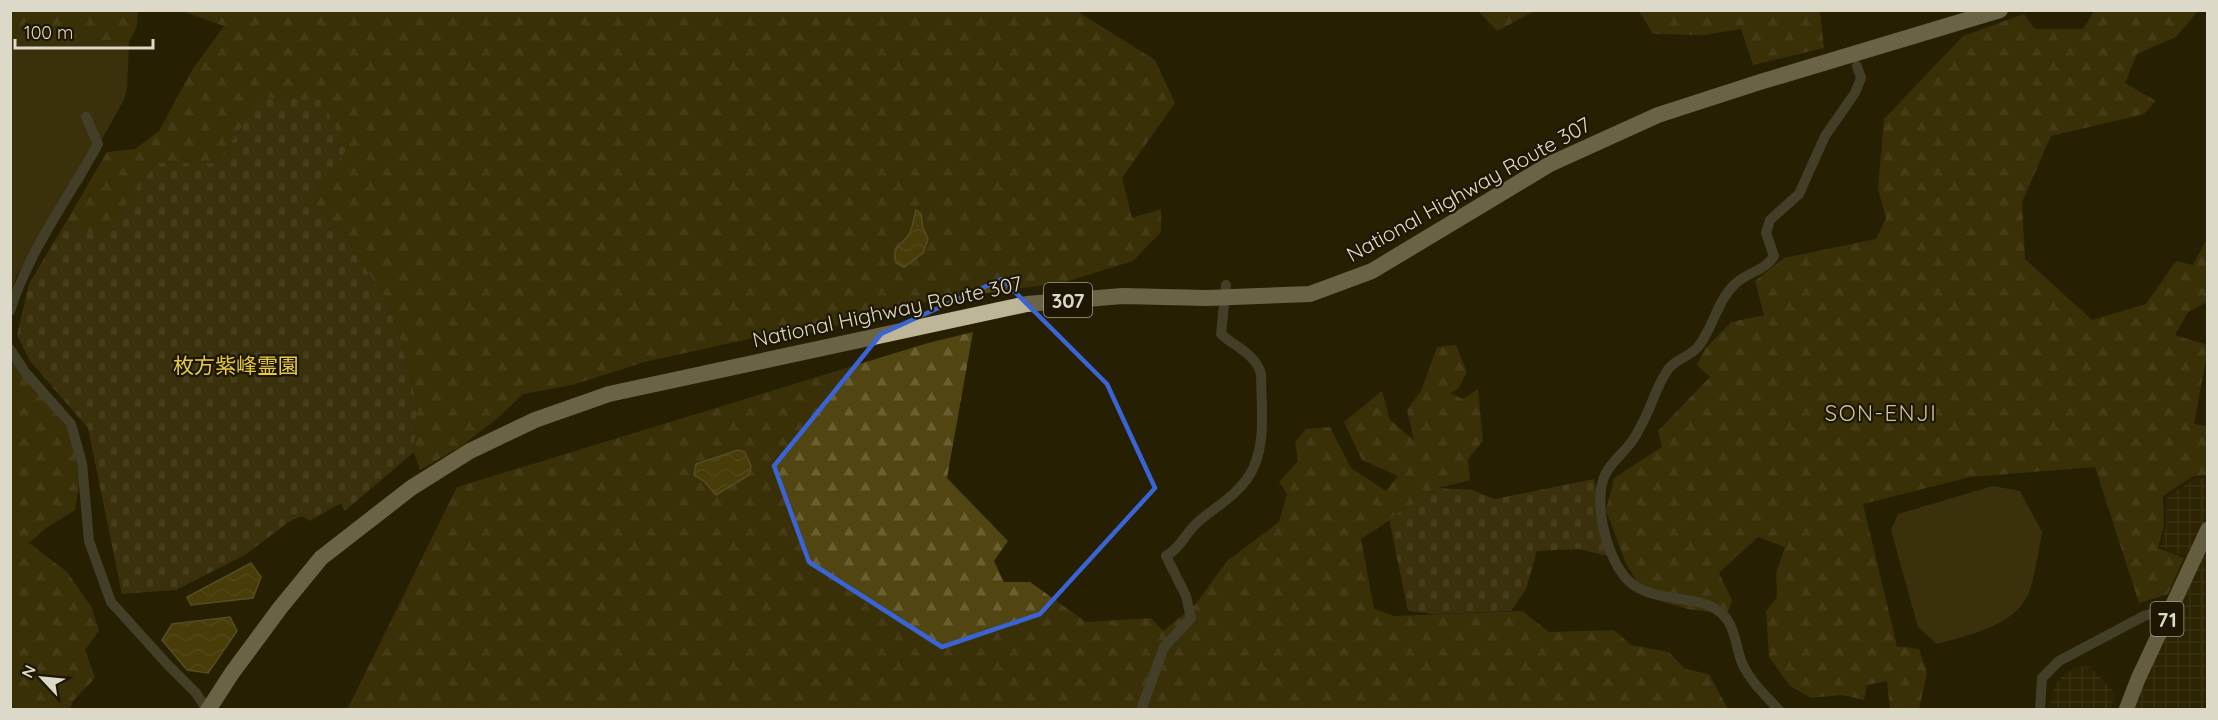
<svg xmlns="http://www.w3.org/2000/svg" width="2218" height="720" font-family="Quicksand,'Noto Sans JP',sans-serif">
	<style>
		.industrial { fill: url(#industrial-grid) }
		.green { fill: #53481a }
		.forest { fill: url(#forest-firs) }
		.cemetery { fill: url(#cemetery-stones) }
		.water { fill: url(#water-waves); stroke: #918448; stroke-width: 1.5 }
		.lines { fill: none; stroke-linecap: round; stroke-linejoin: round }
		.minor { stroke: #676456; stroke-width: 10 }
		.primary { stroke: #afa98d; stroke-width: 15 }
		.trunk { stroke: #beb698; stroke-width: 16 }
		.marked { fill: none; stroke: #3a63d6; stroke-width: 4.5; stroke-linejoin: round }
		.labels { text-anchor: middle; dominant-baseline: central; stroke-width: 4.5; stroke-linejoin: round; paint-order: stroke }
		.shield { fill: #1d1600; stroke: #a39e8c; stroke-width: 1.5 }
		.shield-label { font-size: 20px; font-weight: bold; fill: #ddd9c8 }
		.street-label { font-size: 21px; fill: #ddd9c8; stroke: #1d1600 }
		.park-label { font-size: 21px; fill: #e6c947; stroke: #1d1600 }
		.neighbourhood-label { font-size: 22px; letter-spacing: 1.5px; fill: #cbc3a1; stroke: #1d1600 }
	</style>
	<defs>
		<pattern id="industrial-grid" width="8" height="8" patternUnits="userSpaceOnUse" patternTransform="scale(1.5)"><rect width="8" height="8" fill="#322901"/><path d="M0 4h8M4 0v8" fill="none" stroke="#4f4725"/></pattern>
		<pattern id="forest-firs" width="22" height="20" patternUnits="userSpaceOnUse" patternTransform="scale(1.5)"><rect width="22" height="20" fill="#514511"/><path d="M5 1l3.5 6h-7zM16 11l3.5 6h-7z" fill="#6a5f32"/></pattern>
		<pattern id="cemetery-stones" width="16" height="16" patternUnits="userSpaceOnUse" patternTransform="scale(1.5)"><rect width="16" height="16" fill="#53481a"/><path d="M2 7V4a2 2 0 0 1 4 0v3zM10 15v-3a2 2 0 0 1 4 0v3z" fill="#6b623a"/></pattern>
		<pattern id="water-waves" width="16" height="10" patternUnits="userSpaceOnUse" patternTransform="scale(1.5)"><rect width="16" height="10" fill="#716011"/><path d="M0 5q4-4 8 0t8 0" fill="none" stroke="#857632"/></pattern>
	</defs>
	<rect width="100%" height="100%" fill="#261f02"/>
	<g class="industrial">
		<path d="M 2195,478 L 2207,478 L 2207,516 L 2186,557 L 2160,547 L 2166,527 L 2167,497 Z"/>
		<path d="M 2207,543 L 2208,695 L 2203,709 L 2132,710 Z"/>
		<path d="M 2089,666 L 2116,694 L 2111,709 L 2048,709 L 2054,687 L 2062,677 L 2074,667 Z"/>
	</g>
	<g class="green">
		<path d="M 11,33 L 129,42 L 127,89 L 124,100 L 103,137 L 83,182 L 50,219 L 17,275 L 11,292 Z"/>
		<path d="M 1993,486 L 2020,491 L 2042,532 C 2039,548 2034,581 2028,595 C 2012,627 1968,635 1937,644 L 1918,627 L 1891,530 L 1898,514 Z"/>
	</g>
	<g class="forest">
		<path d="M 10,11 L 11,10 L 138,11 L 137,26 L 129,42 L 11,33 Z"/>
		<path d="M 182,11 L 1080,11 L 1080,13 L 1155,60 L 1175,103 L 1122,178 L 1132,218 L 1161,209 L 1161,232 L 1133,261 L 1065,282 L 930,301 L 812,332 L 753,338 L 645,362 L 572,385 L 523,394 L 498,418 L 460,447 L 420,470 L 414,452 L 417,405 L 398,330 L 383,295 L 344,236 L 309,199 L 346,151 L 262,98 L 217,163 L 156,163 L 103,238 L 66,222 L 107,152 L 135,149 L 159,131 L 192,70 L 224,26 Z"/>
		<path d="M 1478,11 L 1535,11 L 1497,31 Z"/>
		<path d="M 1639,11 L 1820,11 L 1824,48 L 1753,65 L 1741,29 L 1705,35 L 1653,34 Z"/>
		<path d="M 2094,11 L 2198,11 L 2176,37 L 2137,54 L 2125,83 L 2156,101 L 2144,114 L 2051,136 L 2022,202 L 2025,259 L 2092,320 L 2146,304 L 2176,261 L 2193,265 L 2207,239 L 2207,302 L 2188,312 L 2175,335 L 2207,345 L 2207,354 L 2194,424 L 2207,426 L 2207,475 L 2194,476 L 2163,496 L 2164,527 L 2158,548 L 2184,558 L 2168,594 L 2139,603 L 2095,467 L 1970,477 L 1863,504 L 1897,646 L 1919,649 L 1927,673 L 1919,709 L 1890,709 L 1887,681 L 1867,685 L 1864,700 L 1842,695 L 1811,698 L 1790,686 L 1769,657 L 1766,611 L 1777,597 L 1776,573 L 1785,547 L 1758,537 L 1719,573 L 1732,600 L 1727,614 L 1687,609 L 1647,597 L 1626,564 L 1606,510 L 1614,478 L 1662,447 L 1658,431 L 1710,377 L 1697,365 L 1705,349 L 1731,322 L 1764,315 L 1755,281 L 1784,258 L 1876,239 L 1886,218 L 1878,189 L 1884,119 L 1963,36 L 2024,14 L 2035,29 L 2083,29 Z"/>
		<path d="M 973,332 L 947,478 L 1008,541 L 994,561 L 1004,582 L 1030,582 L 1086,622 L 1151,618 L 1163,631 L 1195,605 L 1227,561 L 1279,522 L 1287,494 L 1279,482 L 1298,461 L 1295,442 L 1306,429 L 1330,427 L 1351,468 L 1386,491 L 1398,476 L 1362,460 L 1344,422 L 1382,391 L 1390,420 L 1414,440 L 1407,410 L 1421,391 L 1437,347 L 1456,345 L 1467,372 L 1458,389 L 1450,393 L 1463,399 L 1478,389 L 1483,441 L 1468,459 L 1470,480 L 1438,488 L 1361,539 L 1374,609 L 1394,616 L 1522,611 L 1549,632 L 1614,630 L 1631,645 L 1669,652 L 1685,669 L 1709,674 L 1728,709 L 347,710 L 457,487 L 928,343 Z"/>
		<path d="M 10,360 L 29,378 L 73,436 L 79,485 L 75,510 L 45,529 L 29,543 L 67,572 L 92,608 L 99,631 L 85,650 L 95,678 L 73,701 L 70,709 L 11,709 Z"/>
	</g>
	<g class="cemetery">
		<path d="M 261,98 L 322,100 L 346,151 L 309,199 L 344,236 L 383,295 L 398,330 L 417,405 L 414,452 L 345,511 L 341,503 L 310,521 L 302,516 L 290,521 L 245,555 L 176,590 L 122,594 L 88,428 L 30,361 L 17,335 L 29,284 L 66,222 L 103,238 L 156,163 L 217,163 Z"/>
		<path d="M 1594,479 L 1612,557 L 1579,549 L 1537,551 L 1526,589 L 1511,611 L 1433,614 L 1408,611 L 1389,519 L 1438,488 L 1472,490 L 1495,499 Z"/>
	</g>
	<g class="water">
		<path d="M 916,210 L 921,214 L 923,228 L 928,239 L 923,253 L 904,267 L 896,263 C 891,244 902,247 909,234 C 913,227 914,218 916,210 Z"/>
		<path d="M 738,450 L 745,452 L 751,466 L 749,475 L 716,495 L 704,481 L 694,475 L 696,464 Z"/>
		<path d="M 251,563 L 261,577 L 253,598 L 191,605 L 187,597 Z"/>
		<path d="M 230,617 L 237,631 L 208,673 L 187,670 L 162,640 L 172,624 Z"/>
	</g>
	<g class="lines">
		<g class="minor">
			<path d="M 10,311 C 29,250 68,199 98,144 L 86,117"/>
			<path d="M 10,349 L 25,372 L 71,424 L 82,463 L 89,541 L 111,602 L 168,665 L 196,693 L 207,710"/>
			<path d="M 1141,710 L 1164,647 L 1191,618 L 1186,596 L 1166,556 C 1180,549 1186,532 1198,522 C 1214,508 1234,497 1247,479 C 1268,450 1261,407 1261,374 C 1256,354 1235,347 1221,334 L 1226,285"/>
			<path d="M 1779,710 C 1766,696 1750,681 1742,663 C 1736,648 1735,624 1721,613 C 1698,593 1657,604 1631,583 C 1608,565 1591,500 1606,473 C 1612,462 1621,455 1629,445 C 1635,439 1639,429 1643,422 C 1652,405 1657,384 1669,368 C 1677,359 1690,356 1698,347 C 1713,328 1717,301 1735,284 C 1747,272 1765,271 1774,256 L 1766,233 L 1770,220 L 1799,194 L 1825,136 L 1855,93 L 1861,78 L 1857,66"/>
			<path d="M 2040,710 L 2042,678 L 2059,661 L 2144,616 L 2153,613 L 2169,615"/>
		</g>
		<path class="primary" d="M 2126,710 L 2138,679 L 2208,529"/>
		<path class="trunk" d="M 208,710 L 232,673 L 280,608 L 321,558 L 411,488 L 470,451 L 535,420 L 609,394 L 1027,304 L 1122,296 L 1207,298 L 1310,294 L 1372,271 L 1550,164 L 1658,115 L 1760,82 L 2000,10"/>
	</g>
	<path d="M0 0H2218V720H0ZM 1002,279 L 1107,384 L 1155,488 L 1040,614 L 942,647 L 809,562 L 774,466 L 881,334 Z" fill="#261f02" fill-opacity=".55" fill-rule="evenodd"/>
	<path class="marked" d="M 1002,279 L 1107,384 L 1155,488 L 1040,614 L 942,647 L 809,562 L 774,466 L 881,334 Z"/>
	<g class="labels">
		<g class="shield">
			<rect x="1044" y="283" width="48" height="34" rx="4.5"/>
			<rect x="2150.5" y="602" width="33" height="34" rx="4.5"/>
		</g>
		<g class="shield-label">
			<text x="1068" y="300">307</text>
			<text x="2167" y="619">71</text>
		</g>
		<g class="street-label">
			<text transform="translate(1468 189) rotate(-29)">National Highway Route 307</text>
			<text transform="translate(887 311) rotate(-12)">National Highway Route 307</text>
		</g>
		<g class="park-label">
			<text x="236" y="365">枚方紫峰霊園</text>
		</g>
		<g class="neighbourhood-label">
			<text x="1881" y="413">SON-ENJI</text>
		</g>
	</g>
	<rect width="2218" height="720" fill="none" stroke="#ddd9c8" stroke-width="24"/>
	<g transform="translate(42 678) rotate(296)" stroke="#1d1600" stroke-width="4.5" paint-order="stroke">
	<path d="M0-4.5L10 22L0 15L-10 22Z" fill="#ddd9c8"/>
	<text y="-9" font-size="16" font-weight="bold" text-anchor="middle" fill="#ddd9c8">N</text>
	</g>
	<path d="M15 39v9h138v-9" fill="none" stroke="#ddd9c8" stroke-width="3"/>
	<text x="24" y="39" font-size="18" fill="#ddd9c8" stroke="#1d1600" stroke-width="4.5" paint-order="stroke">100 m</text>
</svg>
